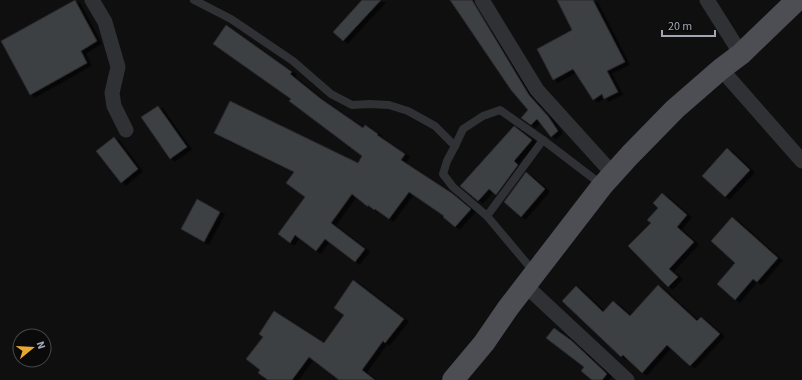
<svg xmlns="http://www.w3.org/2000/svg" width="802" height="380" font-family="'Source Sans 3',sans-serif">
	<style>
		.building { fill: #3e3f43; stroke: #29292c; filter: url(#shadow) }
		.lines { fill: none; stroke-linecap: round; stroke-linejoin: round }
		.lane { stroke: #303135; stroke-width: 8 }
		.street { stroke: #303135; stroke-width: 15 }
		.primary { stroke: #4c4e54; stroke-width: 22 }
	</style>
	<defs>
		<filter id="shadow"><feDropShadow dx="4.5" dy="2.5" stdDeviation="0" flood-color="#0009"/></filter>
	</defs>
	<rect width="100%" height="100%" fill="#0f0f10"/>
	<g class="building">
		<path d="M 75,0 L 97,41 L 81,51 L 87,63 L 30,95 L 1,41 Z"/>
		<path d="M 362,0 L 381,0 L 343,41 L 333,32 Z"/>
		<path d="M 450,0 L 472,0 L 529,95 L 548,116 L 558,131 L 551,137 L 537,119 L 531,125 L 521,118 L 528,110 L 511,90 Z"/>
		<path d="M 557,0 L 593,0 L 625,62 L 607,71 L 618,92 L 604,99 L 602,94 L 593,100 L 573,69 L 553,80 L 537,49 L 572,30 Z"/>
		<path d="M 226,25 L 292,72 L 290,74 L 321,99 L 363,128 L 365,125 L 378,134 L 377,135 L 405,154 L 401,160 L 453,194 L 471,209 L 455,227 L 443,217 L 444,216 L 409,192 L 389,219 L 375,209 L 374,210 L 368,205 L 368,207 L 352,194 L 331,223 L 365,249 L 355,262 L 325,239 L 316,251 L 295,235 L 290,243 L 278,234 L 305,197 L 286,183 L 294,172 L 214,133 L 230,101 L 358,163 L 362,156 L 289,101 L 291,99 L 213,44 Z"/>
		<path d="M 158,106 L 187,147 L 170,159 L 141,117 Z"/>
		<path d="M 514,126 L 532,140 L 514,161 L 518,165 L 496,195 L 489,189 L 478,201 L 460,186 Z"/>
		<path d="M 114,137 L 138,169 L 121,183 L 96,151 Z"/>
		<path d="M 727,148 L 750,170 L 725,197 L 702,176 Z"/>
		<path d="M 526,172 L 545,189 L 521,217 L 504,202 Z"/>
		<path d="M 662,193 L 687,215 L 677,227 L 694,242 L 669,269 L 678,277 L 668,287 L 628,246 L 651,223 L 647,220 L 658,208 L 653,203 Z"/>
		<path d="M 197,199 L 220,212 L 204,242 L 181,229 Z"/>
		<path d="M 732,217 L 778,258 L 757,282 L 753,279 L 735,300 L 717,284 L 735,263 L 711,241 Z"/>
		<path d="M 353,280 L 404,319 L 385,343 L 383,341 L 362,370 L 375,380 L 339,380 L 309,357 L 292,380 L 268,380 L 258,373 L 260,370 L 246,359 L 263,337 L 259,334 L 274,311 L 324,343 L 344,315 L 334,308 Z"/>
		<path d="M 658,285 L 697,321 L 701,317 L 720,334 L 690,366 L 667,345 L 642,373 L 623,355 L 621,357 L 562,301 L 576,286 L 603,312 L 613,301 L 630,316 Z"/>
		<path d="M 554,328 L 572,341 L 607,374 L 602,380 L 592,380 L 581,371 L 584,367 L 546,338 Z"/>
	</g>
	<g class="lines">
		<g class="lane">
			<path d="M 194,0 L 231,19 L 293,61 L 331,94 L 352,105 L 369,104 L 389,105 L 408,111 L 435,126 L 455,146"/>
			<path d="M 487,216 L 543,140"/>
			<path d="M 534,272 L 487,216 L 453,187 L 443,174 L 447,161 L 455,146 L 463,129 L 483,116 L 500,110 L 543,140 L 602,185"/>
		</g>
		<g class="street">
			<path d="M 92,0 L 105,22 L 118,67 L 112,93 L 114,106 L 126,130"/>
			<path d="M 482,0 L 537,90 L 613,174"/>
			<path d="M 707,0 L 741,54"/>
			<path d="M 721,69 L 802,161"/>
			<path d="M 525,285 L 627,380"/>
		</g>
		<path class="primary" d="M 453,380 L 484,343 L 508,308 L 602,186 L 630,155 L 675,109 L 721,69 L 741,54 L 797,0"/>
	</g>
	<g transform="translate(32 348) rotate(72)"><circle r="19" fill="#0a0a0b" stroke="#46484d"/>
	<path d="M0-3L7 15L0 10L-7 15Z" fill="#e9a82f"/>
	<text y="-6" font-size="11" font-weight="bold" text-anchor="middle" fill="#a1a6b1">N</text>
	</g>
	<path d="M662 30v6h53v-6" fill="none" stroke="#a1a6b1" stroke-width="2"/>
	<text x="668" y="30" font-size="12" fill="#a1a6b1" stroke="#0a0a0b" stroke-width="3" paint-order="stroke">20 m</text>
</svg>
